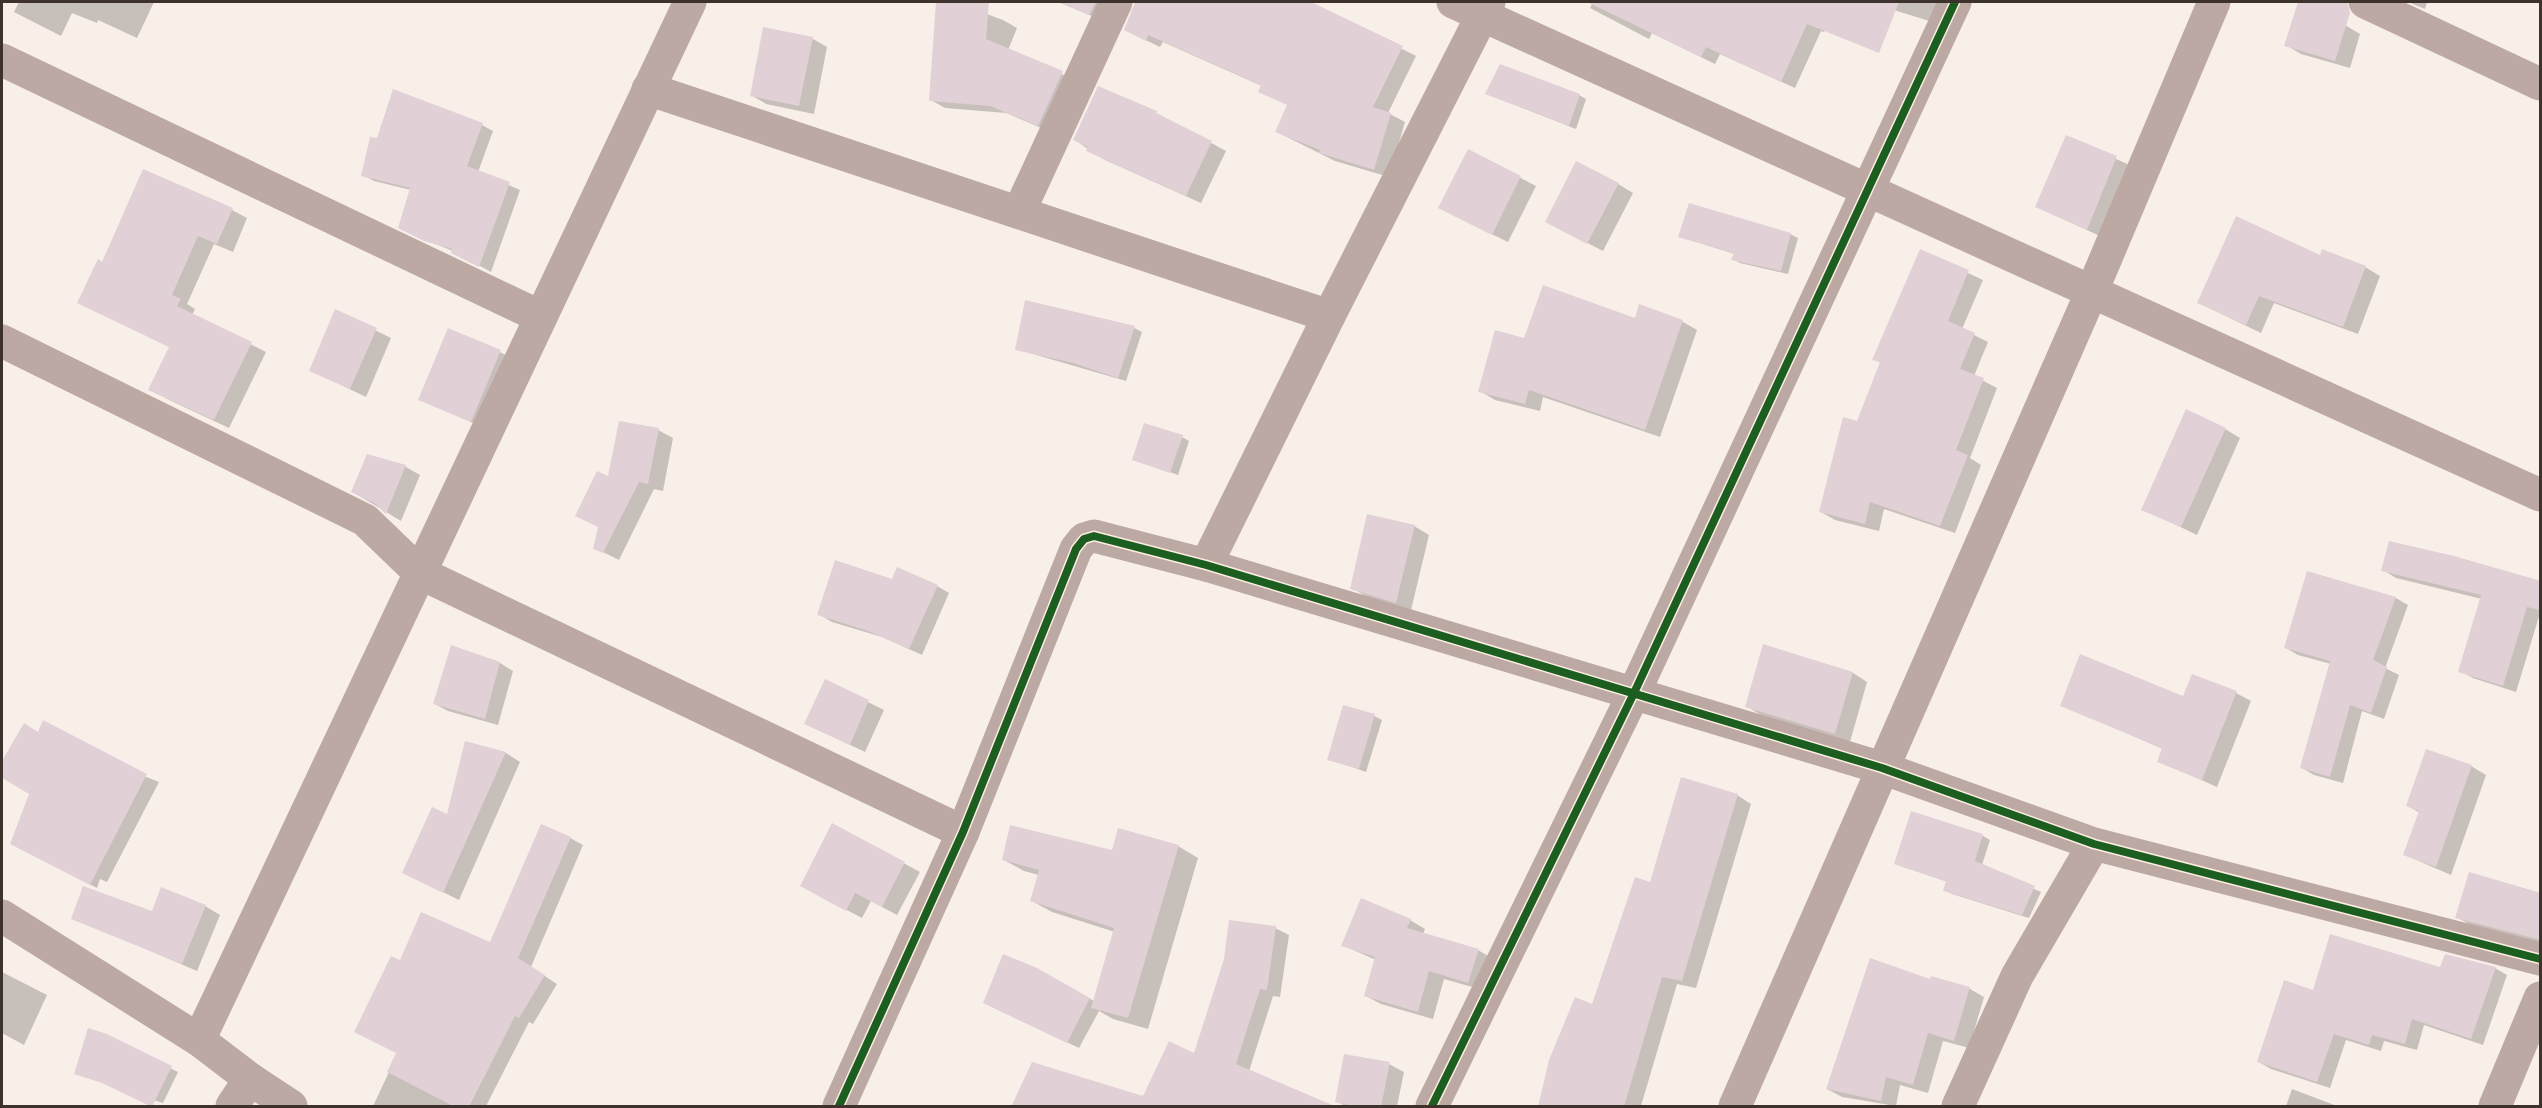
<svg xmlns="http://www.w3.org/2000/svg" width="2542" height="1108" font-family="'Fira Sans Condensed',sans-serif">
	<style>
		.shadow { fill: #0003 }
		.building { fill: #e1d0d6 }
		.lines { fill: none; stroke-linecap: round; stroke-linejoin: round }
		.minor { stroke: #bca9a4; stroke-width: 33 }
		.cycleway-casing { stroke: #ffede3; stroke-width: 11 }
		.cycleway { stroke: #1b5e20; stroke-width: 8 }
	</style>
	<rect width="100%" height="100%" fill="#f9efe9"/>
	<g class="shadow">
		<path d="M 19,2 L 154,2 L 137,38 L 98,20 L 97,23 L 72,13 L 61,36 L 14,12 Z"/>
		<path d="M 938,2 L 954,2 L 1003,20 L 1017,28 L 1008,50 L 1077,81 L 1053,133 L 1006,113 L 945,108 L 931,100 Z"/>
		<path d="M 1058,2 L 1115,2 L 1104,21 Z"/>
		<path d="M 1136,2 L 1218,2 L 1228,6 L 1230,2 L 1308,2 L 1416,56 L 1388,113 L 1405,122 L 1389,177 L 1335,161 L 1277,132 L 1289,105 L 1262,86 L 1163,42 L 1160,47 L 1125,30 Z"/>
		<path d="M 1593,2 L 1837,2 L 1824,32 L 1821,31 L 1795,88 L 1720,54 L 1715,64 L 1652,33 L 1649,39 L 1590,8 Z"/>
		<path d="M 1887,2 L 1951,2 L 1939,24 L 1897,11 L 1886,5 Z"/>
		<path d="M 2408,2 L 2427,2 L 2425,9 Z"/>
		<path d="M 2345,25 L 2360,34 L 2350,68 L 2301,54 L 2286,45 Z"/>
		<path d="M 813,39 L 827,47 L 814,114 L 766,104 L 751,95 Z"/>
		<path d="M 1099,88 L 1156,113 L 1226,151 L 1201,203 L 1103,159 L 1075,140 Z"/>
		<path d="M 1487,94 L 1579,95 L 1586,99 L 1576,129 Z"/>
		<path d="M 482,125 L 493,131 L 478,172 L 520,190 L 491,272 L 453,251 L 411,234 L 411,190 L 374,181 L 363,175 L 378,140 Z"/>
		<path d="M 2066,137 L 2132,166 L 2102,237 L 2037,207 Z"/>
		<path d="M 1468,151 L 1536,186 L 1508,242 L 1455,216 Z"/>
		<path d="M 1618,184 L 1633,193 L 1603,251 L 1562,230 Z"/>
		<path d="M 232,210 L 247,218 L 233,252 L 214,244 L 187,304 L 195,309 L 192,315 L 266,352 L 229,428 L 165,398 L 170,347 L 79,302 L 103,264 Z"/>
		<path d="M 1790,234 L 1798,238 L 1788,274 L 1740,263 L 1733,259 L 1735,254 L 1680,237 Z"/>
		<path d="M 1921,251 L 1983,280 L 1962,329 L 1988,342 L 1974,376 L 1997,388 L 1970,458 L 1981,465 L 1955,533 L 1884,509 L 1879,531 L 1835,520 L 1821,512 L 1881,363 L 1874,359 Z"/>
		<path d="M 2321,257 L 2365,267 L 2380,276 L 2358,334 L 2274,303 L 2261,333 L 2199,303 Z"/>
		<path d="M 1027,302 L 1134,328 L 1142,332 L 1126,381 L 1016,349 Z"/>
		<path d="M 1640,306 L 1683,322 L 1697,330 L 1660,437 L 1543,397 L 1540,411 L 1495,400 L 1480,391 L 1525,339 L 1635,320 Z"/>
		<path d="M 336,311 L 391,338 L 366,397 L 310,370 Z"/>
		<path d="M 500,352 L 515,360 L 486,429 L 420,399 Z"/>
		<path d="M 2225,429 L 2240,438 L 2197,535 L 2143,509 Z"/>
		<path d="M 658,430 L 673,438 L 663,491 L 654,489 L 619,560 L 595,548 Z"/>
		<path d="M 1182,437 L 1189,441 L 1178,475 L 1134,459 Z"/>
		<path d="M 368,456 L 406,467 L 420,475 L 401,521 L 353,492 Z"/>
		<path d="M 1414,526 L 1429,535 L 1411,610 L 1367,597 L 1352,588 Z"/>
		<path d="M 2383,570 L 2540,583 L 2540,613 L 2516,692 L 2473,678 L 2460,671 L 2482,599 L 2396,578 Z"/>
		<path d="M 2308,573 L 2396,598 L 2408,605 L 2385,668 L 2399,675 L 2384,719 L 2362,711 L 2343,783 L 2314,775 L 2302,768 L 2331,664 L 2298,655 L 2286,648 Z"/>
		<path d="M 892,581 L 937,586 L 949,593 L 922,655 L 882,637 L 832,622 L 819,614 Z"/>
		<path d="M 452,647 L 500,663 L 513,671 L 498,725 L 448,711 L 435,704 Z"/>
		<path d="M 1853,673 L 1867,682 L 1850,742 L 1761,715 L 1746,706 Z"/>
		<path d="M 826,681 L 884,710 L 865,752 L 806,724 Z"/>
		<path d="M 2236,693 L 2251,701 L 2217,787 L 2159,761 L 2163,749 L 2062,705 Z"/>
		<path d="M 1374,716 L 1382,720 L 1366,772 L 1329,759 Z"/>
		<path d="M 24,725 L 39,734 L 159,782 L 107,882 L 100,879 L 97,888 L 25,851 L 31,793 L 2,776 L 2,764 Z"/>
		<path d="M 466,743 L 506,753 L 520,762 L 459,900 L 404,873 L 448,816 Z"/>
		<path d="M 2471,766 L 2486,775 L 2451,875 L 2405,855 L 2420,813 L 2408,806 Z"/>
		<path d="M 1737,795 L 1751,804 L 1696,988 L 1677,984 L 1641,1106 L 1545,1106 L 1651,884 Z"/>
		<path d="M 833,825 L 920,872 L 897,915 L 871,901 L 862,918 L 816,894 Z"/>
		<path d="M 1983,836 L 1990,840 L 1982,865 L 2041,892 L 2029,918 L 1952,894 L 1945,890 L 1948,882 L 1895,864 Z"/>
		<path d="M 570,838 L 583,845 L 531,967 L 557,984 L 533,1024 L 529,1022 L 486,1106 L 373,1106 L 398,1053 L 401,962 L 491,944 Z"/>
		<path d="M 1178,846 L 1198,858 L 1148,1029 L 1113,1019 L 1099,1011 L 1079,1048 L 997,1009 L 1036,969 L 1094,1001 L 1115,932 L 1052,912 L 1032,901 L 1039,875 L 1024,871 L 1004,860 Z"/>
		<path d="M 2540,895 L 2540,944 L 2470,925 L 2457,917 Z"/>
		<path d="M 205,906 L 220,915 L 197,971 L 118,937 L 152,913 Z"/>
		<path d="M 1410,920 L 1425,929 L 1423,934 L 1478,950 L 1493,959 L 1483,990 L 1444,979 L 1433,1019 L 1381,1004 L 1366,996 L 1376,960 L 1342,945 Z"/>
		<path d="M 1275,928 L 1289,935 L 1280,997 L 1273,996 L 1249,1071 L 1141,1097 L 1195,1055 Z"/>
		<path d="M 2495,968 L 2507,975 L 2483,1045 L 2424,1025 L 2417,1050 L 2384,1041 L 2381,1051 L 2346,1040 L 2330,1088 L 2271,1069 L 2259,1062 L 2314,991 L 2441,969 Z"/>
		<path d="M 2,972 L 47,995 L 24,1045 L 2,1033 Z"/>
		<path d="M 1932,977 L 1970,989 L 1984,997 L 1969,1048 L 1943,1041 L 1928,1093 L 1900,1085 L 1896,1106 L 1842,1097 L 1827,1089 Z"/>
		<path d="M 106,1036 L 178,1072 L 163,1103 L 111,1087 Z"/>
		<path d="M 1389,1064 L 1404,1072 L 1397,1106 L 1345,1106 L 1336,1101 Z"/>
		<path d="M 2292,1089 L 2337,1106 L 2338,1106 L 2286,1106 Z"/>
	</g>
	<g class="building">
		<path d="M 936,2 L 989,2 L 986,39 L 1063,71 L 1038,126 L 990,106 L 929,101 Z"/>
		<path d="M 1059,2 L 1096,2 L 1089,15 Z"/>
		<path d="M 1135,2 L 1311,2 L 1403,46 L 1373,107 L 1391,113 L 1374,170 L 1319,153 L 1320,150 L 1275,132 L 1287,105 L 1258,92 L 1261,85 L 1148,35 L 1146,41 L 1124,30 Z"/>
		<path d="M 1587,2 L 1899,2 L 1879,53 L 1807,24 L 1781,82 L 1706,47 L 1701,57 Z"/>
		<path d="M 2298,2 L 2347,2 L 2350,13 L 2335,61 L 2284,46 Z"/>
		<path d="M 763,27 L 813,37 L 799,106 L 750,96 Z"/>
		<path d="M 1500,64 L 1580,94 L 1569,126 L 1485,94 Z"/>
		<path d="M 1098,86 L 1157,111 L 1156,113 L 1212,141 L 1186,196 L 1086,151 L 1088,147 L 1073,140 Z"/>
		<path d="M 393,89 L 483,123 L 467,166 L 510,182 L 479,267 L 451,253 L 452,249 L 424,241 L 398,228 L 410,188 L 361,176 L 370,137 L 377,138 Z"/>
		<path d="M 2066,135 L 2117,156 L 2087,230 L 2035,207 Z"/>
		<path d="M 1468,149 L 1521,176 L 1492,235 L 1438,208 Z"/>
		<path d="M 1576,161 L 1619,183 L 1587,244 L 1545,222 Z"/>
		<path d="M 143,169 L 233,208 L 217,244 L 198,236 L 172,295 L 181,299 L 177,306 L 252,342 L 214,420 L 148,390 L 169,347 L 77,303 L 98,259 L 102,262 Z"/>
		<path d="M 1689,203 L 1791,233 L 1781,271 L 1731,260 L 1734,253 L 1678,237 Z"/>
		<path d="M 2236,216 L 2320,255 L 2322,249 L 2366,266 L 2343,327 L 2259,296 L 2246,325 L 2197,303 Z"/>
		<path d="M 1920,249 L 1969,270 L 1948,321 L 1975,333 L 1960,369 L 1984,378 L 1956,450 L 1968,455 L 1940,526 L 1870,502 L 1865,524 L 1819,512 L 1843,417 L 1857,421 L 1880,362 L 1872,360 Z"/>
		<path d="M 1543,285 L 1635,318 L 1639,304 L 1683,320 L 1645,430 L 1529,390 L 1525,404 L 1478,392 L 1495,330 L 1524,338 Z"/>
		<path d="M 1025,300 L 1135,326 L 1118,378 L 1073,363 L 1015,350 Z"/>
		<path d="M 335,309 L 377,328 L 350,389 L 309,371 Z"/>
		<path d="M 448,328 L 501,350 L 471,422 L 418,400 Z"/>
		<path d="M 2186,409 L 2226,428 L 2181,527 L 2141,510 Z"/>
		<path d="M 619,421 L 659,428 L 648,484 L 639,482 L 603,553 L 593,549 L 598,527 L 575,516 L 597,471 L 608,476 Z"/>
		<path d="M 1144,423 L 1183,435 L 1170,473 L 1132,460 Z"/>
		<path d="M 367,454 L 406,465 L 386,514 L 374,503 L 351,492 Z"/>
		<path d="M 1367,514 L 1415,525 L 1396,603 L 1350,589 Z"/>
		<path d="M 2389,541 L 2454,556 L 2541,581 L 2540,610 L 2527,607 L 2503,686 L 2458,672 L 2481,595 L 2381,571 Z"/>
		<path d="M 835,560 L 892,579 L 897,567 L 938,585 L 909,649 L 868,631 L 817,615 Z"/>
		<path d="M 2307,571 L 2396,597 L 2373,660 L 2387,667 L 2371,713 L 2350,705 L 2330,777 L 2300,768 L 2330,661 L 2284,648 Z"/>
		<path d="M 1763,644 L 1853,672 L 1835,734 L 1745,707 Z"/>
		<path d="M 451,645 L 500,662 L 485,719 L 433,704 Z"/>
		<path d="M 2080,654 L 2183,696 L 2192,674 L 2237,691 L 2202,780 L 2157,762 L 2162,748 L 2060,706 Z"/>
		<path d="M 825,679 L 869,700 L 850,745 L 804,724 Z"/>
		<path d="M 1343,705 L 1375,714 L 1359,769 L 1327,760 Z"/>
		<path d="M 43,720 L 147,774 L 90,885 L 10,844 L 29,794 L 2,778 L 2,761 L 24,723 L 38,732 Z"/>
		<path d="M 465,741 L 506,752 L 443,893 L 402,873 L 432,807 L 447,814 Z"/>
		<path d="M 2426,749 L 2472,765 L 2436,867 L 2403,855 L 2419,811 L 2406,806 Z"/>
		<path d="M 1681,777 L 1738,794 L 1682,981 L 1662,977 L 1624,1107 L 1538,1107 L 1549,1060 L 1575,997 L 1592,1004 L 1635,877 L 1650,882 Z"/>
		<path d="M 1911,811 L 1983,834 L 1975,861 L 2035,886 L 2022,915 L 1943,891 L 1946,881 L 1894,864 Z"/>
		<path d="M 832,823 L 905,862 L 882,907 L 855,893 L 846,911 L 800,886 Z"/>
		<path d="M 541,824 L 571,837 L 518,958 L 545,975 L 519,1018 L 515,1016 L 469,1107 L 455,1107 L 387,1072 L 396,1053 L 354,1032 L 391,956 L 400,960 L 421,912 L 490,942 Z"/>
		<path d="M 1010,825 L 1112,850 L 1118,828 L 1179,845 L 1128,1018 L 1091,1008 L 1114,928 L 1030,901 L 1039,870 L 1002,860 Z"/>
		<path d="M 2469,872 L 2541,893 L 2541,940 L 2455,918 Z"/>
		<path d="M 83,886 L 152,911 L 161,887 L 206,905 L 182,964 L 71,919 Z"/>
		<path d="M 1361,898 L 1411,919 L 1407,928 L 1479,949 L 1468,983 L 1429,971 L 1418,1012 L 1364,996 L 1375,957 L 1341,946 Z"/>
		<path d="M 1229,920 L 1276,926 L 1267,990 L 1260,989 L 1236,1064 L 1337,1107 L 1011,1107 L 1032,1062 L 1143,1096 L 1169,1041 L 1194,1053 L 1224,959 Z"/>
		<path d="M 2330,934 L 2440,967 L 2445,954 L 2496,967 L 2471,1039 L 2412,1019 L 2405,1044 L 2372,1035 L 2369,1045 L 2334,1034 L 2317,1082 L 2257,1062 L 2284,980 L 2313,990 Z"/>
		<path d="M 1003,954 L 1037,968 L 1090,998 L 1067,1043 L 983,1003 Z"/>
		<path d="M 1870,958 L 1930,979 L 1931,976 L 1970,987 L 1954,1041 L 1928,1033 L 1913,1085 L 1886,1077 L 1881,1101 L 1826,1089 Z"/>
		<path d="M 88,1028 L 107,1034 L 172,1066 L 152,1107 L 102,1083 L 74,1074 Z"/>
		<path d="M 1344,1054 L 1390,1062 L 1381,1107 L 1358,1107 L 1335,1102 Z"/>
	</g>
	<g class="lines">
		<g class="minor">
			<path d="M 1453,2 L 2540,495"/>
			<path d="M 2365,2 L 2540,84"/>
			<path d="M 2,60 L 541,317"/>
			<path d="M 648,89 L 1329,316"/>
			<path d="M 1019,212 L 1116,2"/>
			<path d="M 2,341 L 365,520 L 420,573 L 963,832"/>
			<path d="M 1206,565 L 1329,316 L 1489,2"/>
			<path d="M 2,916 L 199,1040 L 250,1079 L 291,1106"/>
			<path d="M 199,1040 L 690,2"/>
			<path d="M 232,1106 L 250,1079"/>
			<path d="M 839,1106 L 963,832 L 1076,549 L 1084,539 L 1094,536 L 1206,565 L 1882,768 L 2094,844 L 2540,959"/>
			<path d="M 1432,1106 L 1634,693 L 1955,2"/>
			<path d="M 1735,1106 L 2092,291 L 2214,2"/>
			<path d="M 1958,1106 L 2017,976 L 2094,844"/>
			<path d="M 2495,1106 L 2540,998"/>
		</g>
		<defs>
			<g id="cycleway">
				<path d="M 839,1106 L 963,832 L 1076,549 L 1084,539 L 1094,536 L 1206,565 L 1882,768 L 2094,844 L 2540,959"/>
				<path d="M 1432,1106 L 1634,693 L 1955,2"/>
			</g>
		</defs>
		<use href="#cycleway" class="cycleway-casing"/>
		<use href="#cycleway" class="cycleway"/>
	</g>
	<rect width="2542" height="1108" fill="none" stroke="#3e322c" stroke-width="6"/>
</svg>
